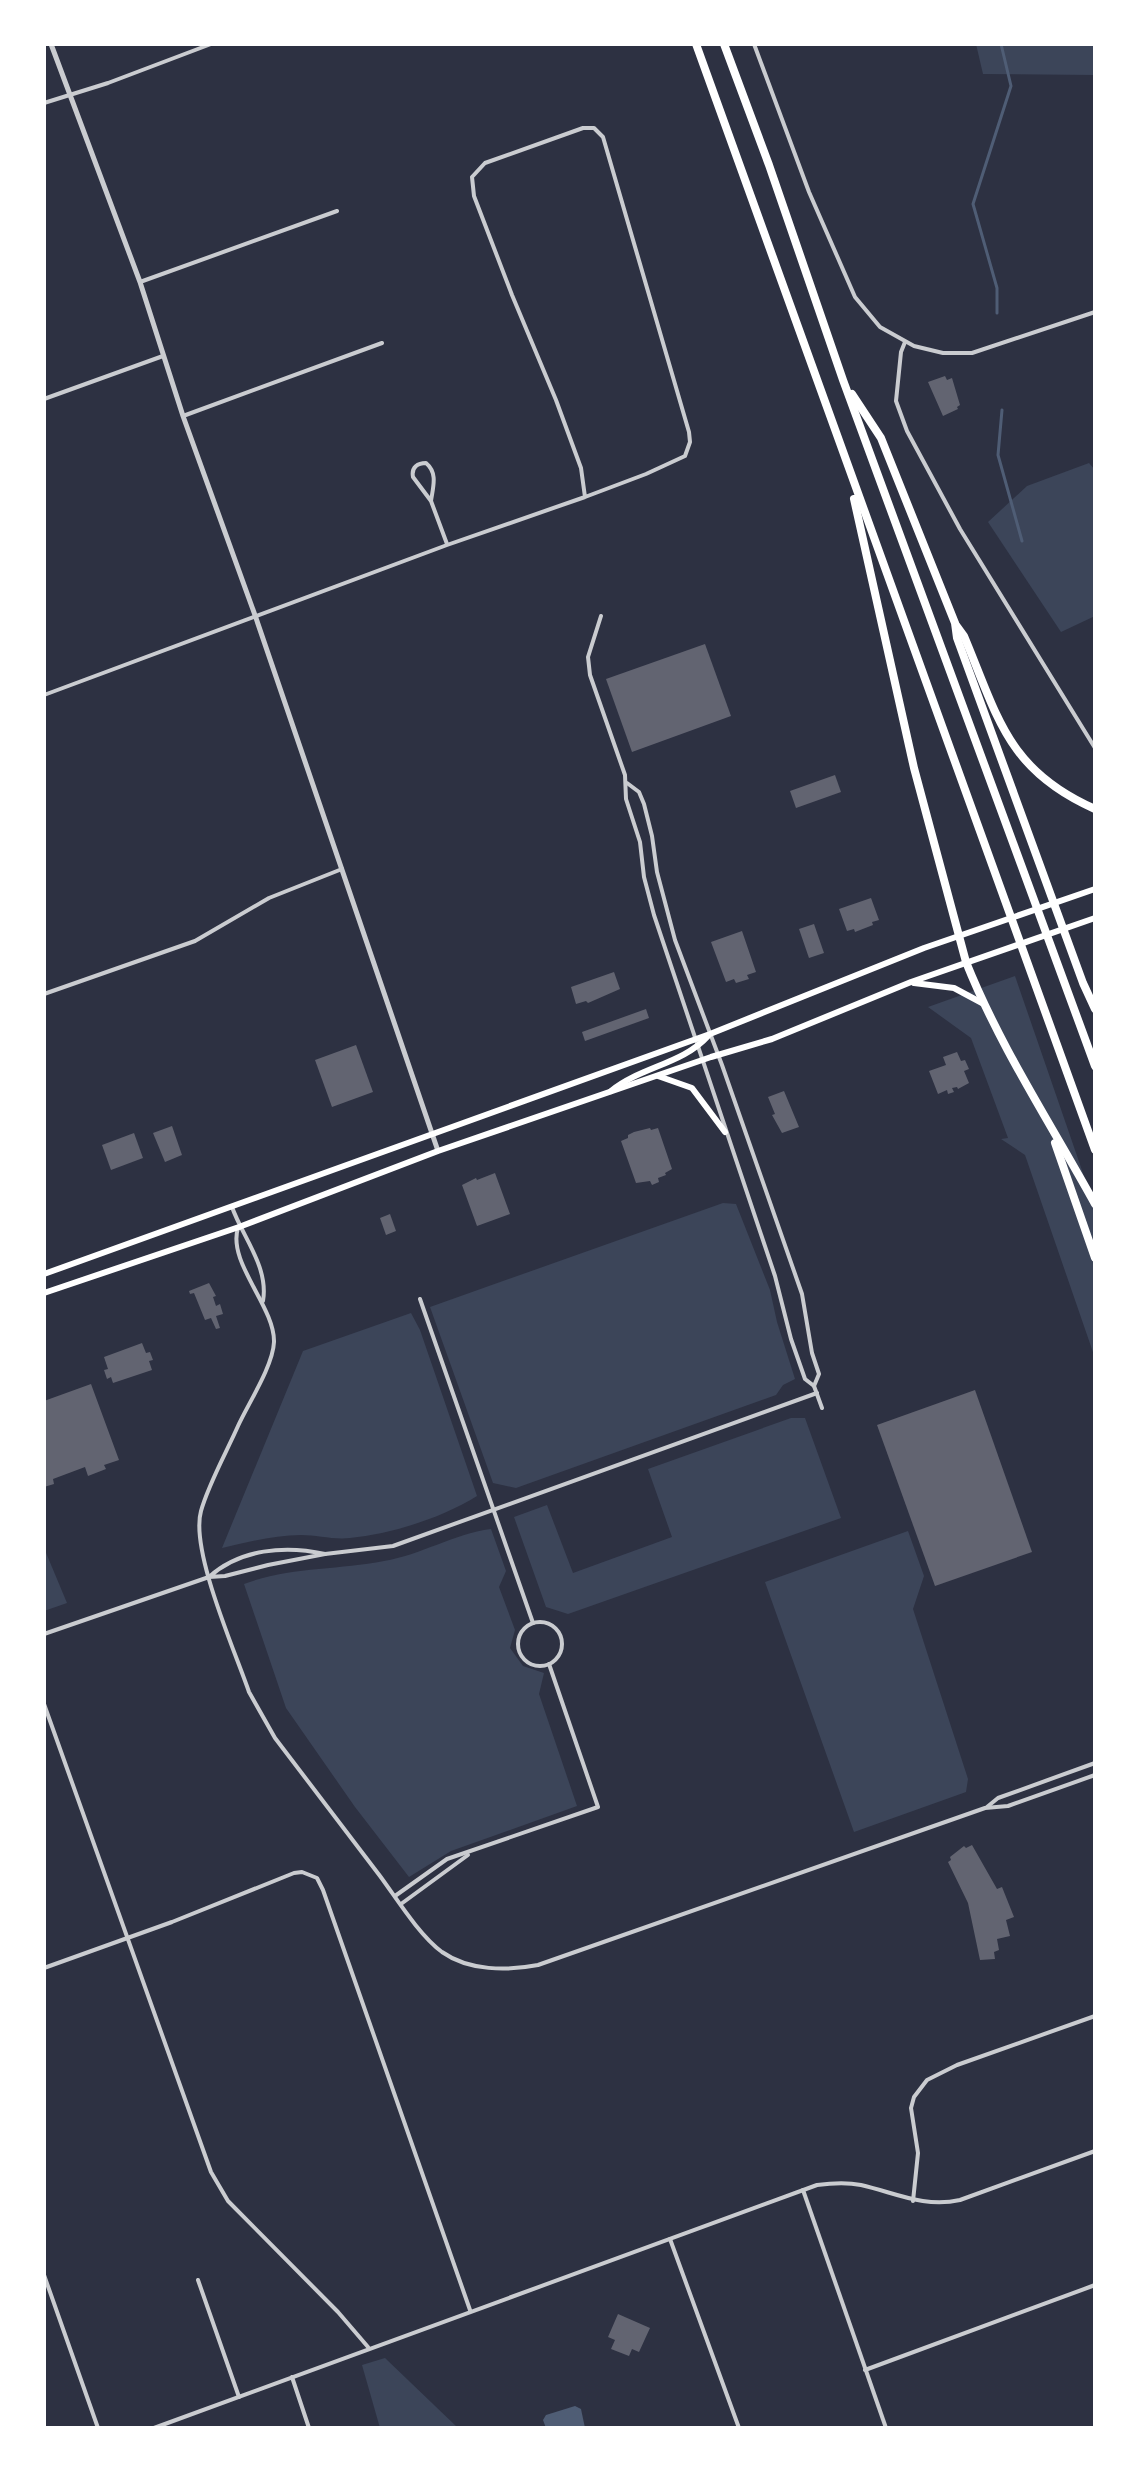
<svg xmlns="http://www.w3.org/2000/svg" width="1139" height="2472" font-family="'Fira Sans Condensed',sans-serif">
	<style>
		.green { fill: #3c4559 }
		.water { fill: #4f5d75 }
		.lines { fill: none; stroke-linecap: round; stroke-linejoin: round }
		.stream { stroke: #4f5d75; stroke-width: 3 }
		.building { fill: #626471 }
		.minor { stroke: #caccd0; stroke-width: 4 }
		.tertiary { stroke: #caccd0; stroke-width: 5 }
		.secondary { stroke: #fff; stroke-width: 6 }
		.motorway { stroke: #fff; stroke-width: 8 }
	</style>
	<rect width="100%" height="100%" fill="#2d3142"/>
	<g class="green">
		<path d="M 976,44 L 1095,44 L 1095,75 L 983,74 Z"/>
		<path d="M 1089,463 L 1095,470 L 1095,616 L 1061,632 L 988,522 L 1027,486 Z"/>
		<path d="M 1015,976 L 1095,1208 L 1095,1358 L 1025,1155 L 1001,1139 L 1008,1138 L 971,1038 L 928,1007 Z"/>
		<path d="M 723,1203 L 736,1204 L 770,1290 L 777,1322 L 795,1379 L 783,1385 L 776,1395 L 516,1488 L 493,1483 L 430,1307 Z"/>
		<path d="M 411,1313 L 420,1330 L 477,1496 C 442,1518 391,1534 350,1538 C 334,1540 317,1535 301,1535 C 275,1535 248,1542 222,1548 L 303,1351 Z"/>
		<path d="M 791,1418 L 805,1418 L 841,1518 L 568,1614 L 546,1607 L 514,1517 L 547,1505 L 573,1573 L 672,1537 L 648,1469 Z"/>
		<path d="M 491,1529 L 506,1571 L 499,1587 L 515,1630 L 510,1648 L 523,1666 L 544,1673 L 539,1694 L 577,1806 L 451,1851 L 409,1877 L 355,1807 L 286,1708 L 244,1584 C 289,1567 338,1570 384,1561 C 421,1555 453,1534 491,1529 Z"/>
		<path d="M 908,1531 L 924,1576 L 913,1609 L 968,1779 L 966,1792 L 854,1832 L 765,1582 Z"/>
		<path d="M 44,1548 L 67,1603 L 44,1611 Z"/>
		<path d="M 385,2358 L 458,2428 L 380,2428 L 362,2365 Z"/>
	</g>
	<path class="water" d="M 575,2406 L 581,2409 L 585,2428 L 546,2428 L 543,2420 L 546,2415 Z"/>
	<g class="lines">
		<g class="stream">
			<path d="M 997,313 L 997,288 L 973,204 L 1011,86 L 1001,44"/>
			<path d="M 1002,410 L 998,455 L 1022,541"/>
		</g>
	</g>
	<g class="building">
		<path d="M 945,376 L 947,380 L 952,378 L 960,405 L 957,407 L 958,409 L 943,416 L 928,382 Z"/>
		<path d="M 705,644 L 731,716 L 632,752 L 606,679 Z"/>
		<path d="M 835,775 L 841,792 L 796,808 L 790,791 Z"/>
		<path d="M 871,898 L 879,920 L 872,922 L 873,925 L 855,932 L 854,929 L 847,931 L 839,909 Z"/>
		<path d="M 814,924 L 824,953 L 809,958 L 799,929 Z"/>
		<path d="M 742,931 L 756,972 L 747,975 L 749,979 L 736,983 L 734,979 L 726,982 L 711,942 Z"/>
		<path d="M 614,972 L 620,989 L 588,1003 L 586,1001 L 576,1004 L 571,987 Z"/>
		<path d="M 646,1009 L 649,1018 L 585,1041 L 582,1032 Z"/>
		<path d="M 356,1045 L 373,1092 L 332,1107 L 315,1060 Z"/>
		<path d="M 957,1052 L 961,1061 L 965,1060 L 969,1069 L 964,1071 L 969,1083 L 958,1089 L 957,1087 L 952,1088 L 954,1092 L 948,1094 L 947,1090 L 938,1094 L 929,1071 L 946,1065 L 943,1057 Z"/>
		<path d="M 784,1091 L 799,1127 L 782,1133 L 772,1115 L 775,1114 L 768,1097 Z"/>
		<path d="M 172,1126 L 182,1155 L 165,1162 L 153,1133 Z"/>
		<path d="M 650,1128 L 651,1130 L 658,1128 L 672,1169 L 665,1173 L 666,1175 L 658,1178 L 659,1182 L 652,1185 L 650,1181 L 636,1183 L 621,1141 L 628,1138 L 628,1135 L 634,1132 Z"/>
		<path d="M 134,1133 L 143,1158 L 111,1170 L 102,1145 Z"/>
		<path d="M 495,1173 L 510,1214 L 477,1226 L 462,1185 L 476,1178 L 477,1180 Z"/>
		<path d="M 390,1214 L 396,1231 L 386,1235 L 380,1218 Z"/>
		<path d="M 209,1283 L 216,1296 L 213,1297 L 216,1306 L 220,1304 L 223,1314 L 216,1316 L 220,1328 L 216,1329 L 211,1318 L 205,1320 L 194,1293 L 190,1294 L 189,1291 Z"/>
		<path d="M 142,1343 L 146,1353 L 150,1352 L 153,1360 L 149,1361 L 152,1370 L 113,1383 L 111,1377 L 107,1379 L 104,1370 L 108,1369 L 104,1357 Z"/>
		<path d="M 91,1384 L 119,1460 L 104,1465 L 106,1469 L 88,1476 L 85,1467 L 53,1479 L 54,1484 L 44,1487 L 44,1401 Z"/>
		<path d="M 975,1390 L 1032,1552 L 935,1586 L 877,1425 Z"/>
		<path d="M 972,1845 L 997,1889 L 1002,1887 L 1014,1917 L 1006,1920 L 1010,1936 L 997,1939 L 999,1950 L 994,1952 L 995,1959 L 980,1960 L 968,1903 L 948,1862 L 951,1860 L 950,1857 L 964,1846 L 966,1848 Z"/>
		<path d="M 618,2314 L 650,2328 L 639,2352 L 632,2349 L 629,2356 L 611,2349 L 615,2340 L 608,2337 Z"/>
	</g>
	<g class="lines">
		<g class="minor">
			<path d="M 754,44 L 809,192 L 855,297 L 880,327 L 914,346 L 943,353 L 972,353 L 1095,312"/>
			<path d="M 44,103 L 108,83 L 211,44"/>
			<path d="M 140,282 L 337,211"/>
			<path d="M 905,342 L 901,352 L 896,401 L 907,431 L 960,529 L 1095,748"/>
			<path d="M 44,399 L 163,356"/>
			<path d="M 183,416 L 382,343"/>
			<path d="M 431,501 C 433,487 438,473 426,463 C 418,463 411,467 413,477 L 431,501 L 447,544"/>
			<path d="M 601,616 L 588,657 L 590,675 L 625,775 L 626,799 L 640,842 L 644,877 L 654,915 L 775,1276 L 791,1339 L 805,1379 L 814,1386 L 822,1408"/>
			<path d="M 44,695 L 447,545 L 585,497 L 646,474 L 685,456 L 690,442 L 689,432 L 603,137 L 594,128 L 583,128 L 485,163 L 472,177 L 474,196 L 512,295 L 556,400 L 581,468 L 585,497"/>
			<path d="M 627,783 L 639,792 L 644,804 L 652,836 L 657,872 L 675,940 L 722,1065 L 802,1294 L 812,1353 L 819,1374 L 814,1386"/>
			<path d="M 44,994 L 195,941 L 269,898 L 342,869"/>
			<path d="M 232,1207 C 242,1236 269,1267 263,1301"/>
			<path d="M 238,1228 C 227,1262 275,1307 274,1342 C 273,1366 248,1404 238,1426 C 227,1451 208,1485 201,1511 C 190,1550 235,1651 249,1692 L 275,1738 C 310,1784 345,1830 380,1876 C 397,1899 419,1935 442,1952 C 469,1971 507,1971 538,1965 L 985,1808 L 1008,1806 L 1095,1775"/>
			<path d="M 420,1299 L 533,1623"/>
			<path d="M 325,1554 L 393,1546 L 817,1393"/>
			<circle cx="540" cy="1644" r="22"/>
			<path d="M 44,1634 L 209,1577 L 225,1576 L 268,1565 L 325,1554 C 285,1545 240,1549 209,1577"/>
			<path d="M 44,1704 L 211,2172 L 228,2201 L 338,2312 L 368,2347"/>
			<path d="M 987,1807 L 998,1798 L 1095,1763"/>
			<path d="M 395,1896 L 447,1859 L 598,1807 L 549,1664"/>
			<path d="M 401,1904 L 468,1855"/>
			<path d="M 44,1968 L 172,1922 L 294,1873 L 302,1872 L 317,1878 L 323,1890 L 470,2310"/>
			<path d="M 803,2190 L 886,2428"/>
			<path d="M 913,2201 L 918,2153 L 911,2108 L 914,2097 L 927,2080 L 957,2065 L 1095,2016"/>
			<path d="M 670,2239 L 739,2428"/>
			<path d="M 44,2275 L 98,2428"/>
			<path d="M 198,2280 L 239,2397"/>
			<path d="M 865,2370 L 1095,2285"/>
			<path d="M 292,2377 L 309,2428"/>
			<path d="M 154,2428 L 817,2185 C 832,2183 846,2182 861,2185 C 896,2193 924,2208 960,2200 L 1095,2151"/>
		</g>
		<path class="tertiary" d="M 51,44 L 140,282 L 183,416 L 256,618 L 438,1151"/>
		<g class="secondary">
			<path d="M 914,983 L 954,988 L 982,1003"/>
			<path d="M 658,1076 L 692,1088 L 725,1132"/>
			<path d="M 611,1091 C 640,1067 683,1064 708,1036"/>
			<path d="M 44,1274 L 710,1034 L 924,948 L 1095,889"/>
			<path d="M 44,1293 L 239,1227 L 438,1151 L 711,1057 L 772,1039 L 911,982 L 1095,918"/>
		</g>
		<g class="motorway">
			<path d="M 696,44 L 1095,1150"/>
			<path d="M 724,44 L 769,165 L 843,380 L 1095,1066"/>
			<path d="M 852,394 L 881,438 L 955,623 L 957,638 L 1083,983 L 1095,1009"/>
			<path d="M 854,499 L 914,768 L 966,962 C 1000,1047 1051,1124 1095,1204"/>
			<path d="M 956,625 L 964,636 C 998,717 1007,770 1095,809"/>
			<path d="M 1055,1143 L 1095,1258"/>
		</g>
	</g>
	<rect width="1139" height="2472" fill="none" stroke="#ffffff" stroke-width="92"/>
</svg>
